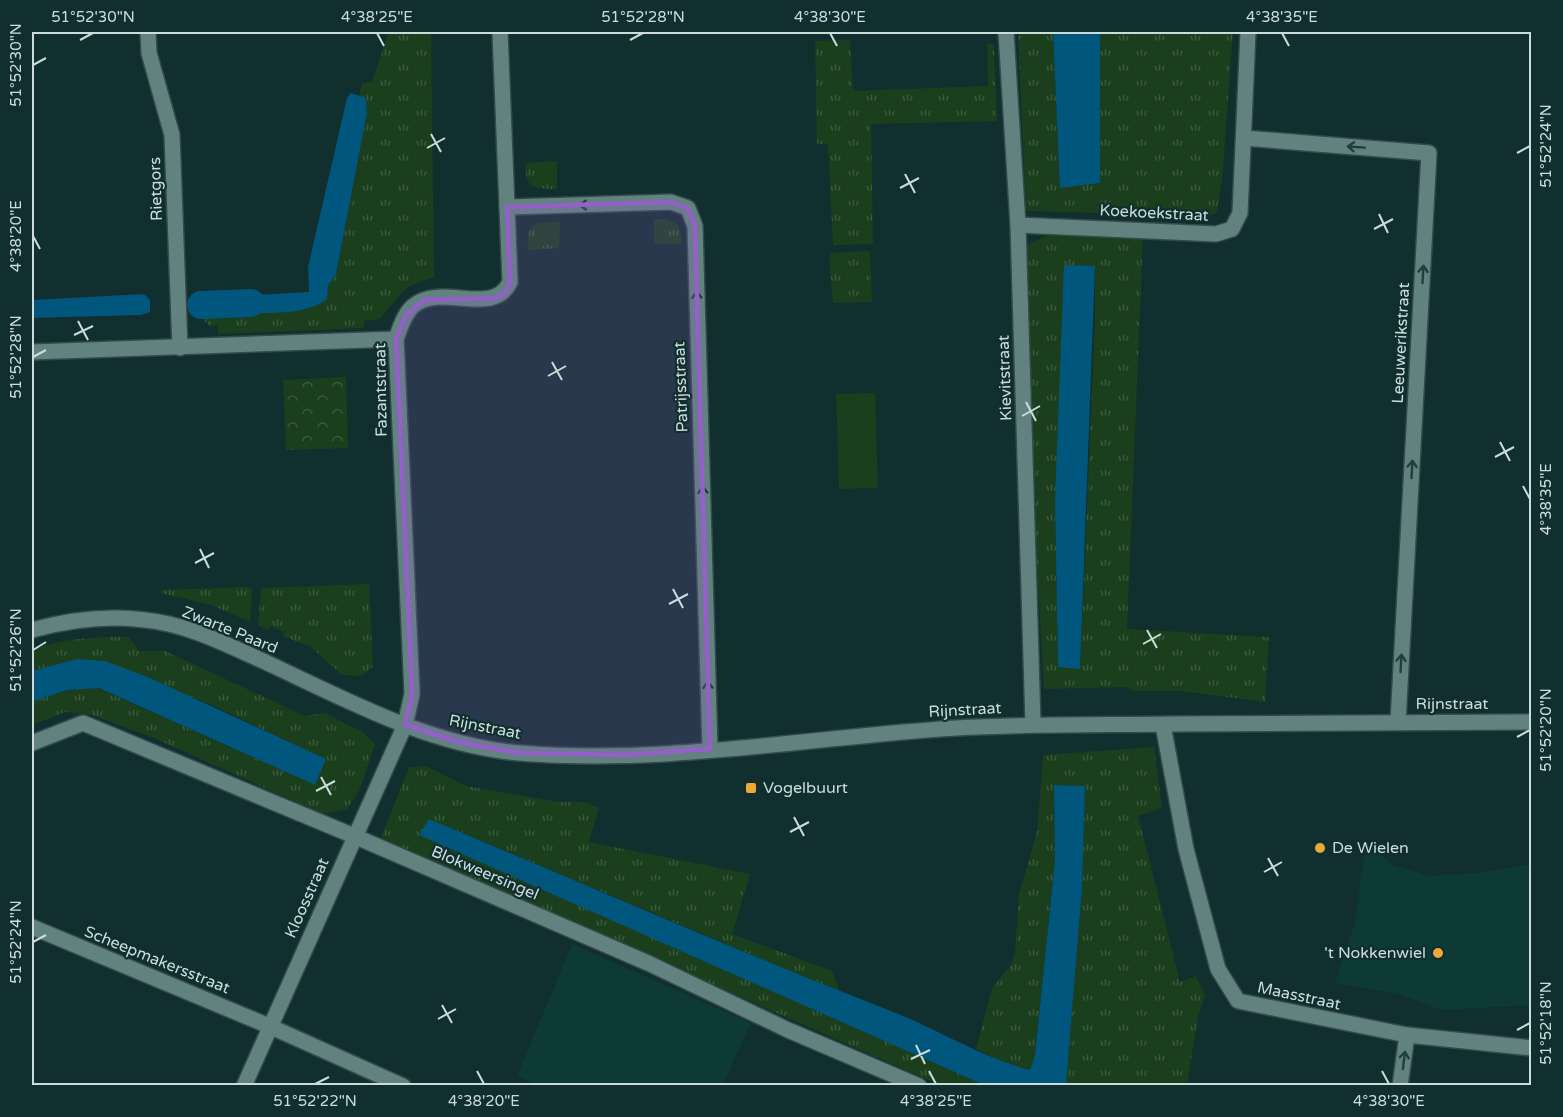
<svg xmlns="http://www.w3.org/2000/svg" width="1563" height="1117" font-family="'Varela Round',sans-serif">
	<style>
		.built { fill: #0d3937 }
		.grass { fill: url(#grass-tufts); fill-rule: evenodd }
		.park { fill: url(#park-crowns) }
		.pitch { fill: #1b3e1d }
		.water { fill: #00567c }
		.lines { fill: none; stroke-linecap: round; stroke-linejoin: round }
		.canal { stroke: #00567c; stroke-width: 28 }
		.minor-casing { stroke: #354a49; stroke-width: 18 }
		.minor { stroke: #628280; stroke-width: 15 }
		.oneway { stroke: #20403e }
		.marked { fill: #9361c7; fill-opacity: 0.2; stroke: #9361c7; stroke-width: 4.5; stroke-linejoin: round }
		.ticks { fill: none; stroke: #cbdcdb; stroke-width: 2 }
		.poi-dot { fill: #eca93a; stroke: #102f2e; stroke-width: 2 }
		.labels { text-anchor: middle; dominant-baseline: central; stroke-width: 4.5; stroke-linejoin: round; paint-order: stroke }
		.street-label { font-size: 16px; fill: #cbdcdb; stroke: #102f2e }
		.poi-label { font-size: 16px; fill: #cbdcdb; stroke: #102f2e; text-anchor: start }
		.neatline { fill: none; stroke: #cbdcdb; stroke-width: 2 }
		.ticks-label { font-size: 15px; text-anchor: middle; fill: #cbdcdb }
	</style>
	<defs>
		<pattern id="grass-tufts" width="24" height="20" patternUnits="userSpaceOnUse" patternTransform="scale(1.5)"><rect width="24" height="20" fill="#1b3e1d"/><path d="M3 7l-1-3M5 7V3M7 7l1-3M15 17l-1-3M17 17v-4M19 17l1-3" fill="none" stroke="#3b593d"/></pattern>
		<pattern id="park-crowns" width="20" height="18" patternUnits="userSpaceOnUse" patternTransform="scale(1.5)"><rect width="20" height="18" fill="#1b3e1d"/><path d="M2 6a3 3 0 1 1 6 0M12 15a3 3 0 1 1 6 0" fill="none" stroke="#3b593d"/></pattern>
	</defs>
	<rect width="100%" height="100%" fill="#102f2e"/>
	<g class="built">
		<path d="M 1366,842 L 1393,865 L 1430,876 L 1476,873 L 1531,864 L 1531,1005 L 1442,1010 L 1397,994 L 1335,983 L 1355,923 Z"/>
		<path d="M 572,944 L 751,1023 L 723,1085 L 540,1086 L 517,1076 Z"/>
	</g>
	<g class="grass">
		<path d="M 389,32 L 431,32 L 434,277 L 412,285 L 402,292 L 380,319 L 364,321 L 364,328 L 218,334 L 217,325 L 210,326 L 197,314 L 196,307 L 212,305 L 215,311 L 302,311 L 336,274 L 367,113 L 366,98 L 359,96 L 362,83 L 372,82 Z"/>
		<path d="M 1018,32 L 1053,32 L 1060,187 L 1100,183 L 1100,32 L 1233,32 L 1222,180 L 1217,212 L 1210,216 L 1026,211 Z"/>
		<path d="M 850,40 L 853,91 L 988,86 L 987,43 L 994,45 L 997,121 L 871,124 L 873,244 L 833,245 L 828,144 L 817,144 L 815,41 Z"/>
		<path d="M 557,161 L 557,189 C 536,189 523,189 526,163 Z"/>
		<path d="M 664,219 L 677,224 L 681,233 L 681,244 L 654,244 L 654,220 Z"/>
		<path d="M 560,222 L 559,248 L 528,250 C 527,221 533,223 560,222 Z"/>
		<path d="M 1050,234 L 1143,236 L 1127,629 L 1269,637 L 1265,702 L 1182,691 L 1135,691 L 1125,687 L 1044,689 L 1032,470 L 1027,245 ZM 1095,266 L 1095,320 L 1080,669 L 1058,667 L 1055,500 L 1059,437 Z"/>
		<path d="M 870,251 L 872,302 L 833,303 L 829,253 Z"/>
		<path d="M 369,584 L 373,666 L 362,676 L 342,675 L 311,647 L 283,636 L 284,632 L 271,626 L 268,630 L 258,626 L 261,588 Z"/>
		<path d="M 249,587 L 252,589 L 250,622 L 211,605 L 161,593 L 160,590 Z"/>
		<path d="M 129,637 L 139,651 L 165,651 L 305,716 L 325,713 L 364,733 L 375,744 L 360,789 L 347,809 L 323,814 L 154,738 L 92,715 L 65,712 L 32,725 L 32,702 L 67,690 L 98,688 L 315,785 L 325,759 L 216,707 L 105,661 L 77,659 L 32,671 L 32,650 C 62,638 96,637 129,637 Z"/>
		<path d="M 1154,747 L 1162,808 L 1138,816 L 1180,982 L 1196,976 L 1205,996 L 1198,1016 L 1187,1085 L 1066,1085 L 1082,888 L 1085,786 L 1054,785 L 1055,860 L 1035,1055 L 1030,1070 L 1007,1064 L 976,1049 L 992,988 L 1011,965 L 1015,953 L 1019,894 L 1037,832 L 1043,755 Z"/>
		<path d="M 426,766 L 466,786 L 558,802 L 585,802 L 599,808 L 589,842 L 750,874 L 732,934 L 832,971 L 840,992 L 429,819 L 821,1013 L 984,1085 L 940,1085 L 392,843 L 379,843 L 409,767 Z"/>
	</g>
	<path class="park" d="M 346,377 L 348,448 L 286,450 L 283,380 Z"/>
	<path class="pitch" d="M 875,393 L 878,488 L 839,489 L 836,394 Z"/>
	<g class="water">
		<path d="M 1053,32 L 1100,32 L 1100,183 L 1060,188 Z"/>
		<path d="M 351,93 L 366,98 L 367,113 L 336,274 L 328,285 L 327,299 C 301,320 247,311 214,311 L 211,303 L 214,297 L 309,292 L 308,267 L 347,98 Z"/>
		<path d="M 1064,265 L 1095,266 L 1080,669 L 1058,667 L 1055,500 Z"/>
		<path d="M 144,294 L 150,300 L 150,312 L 141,315 L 32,318 L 32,300 Z"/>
		<path d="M 77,659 L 105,661 L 150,678 L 326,759 L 315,785 L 99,688 L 67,690 L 32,702 L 32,671 Z"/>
		<path d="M 1054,785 L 1085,786 L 1082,888 L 1066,1085 L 984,1085 L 419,835 L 429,819 C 584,884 739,952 896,1013 C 941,1031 983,1058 1030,1070 L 1035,1055 L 1055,860 Z"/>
	</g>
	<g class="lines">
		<path class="canal" d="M 201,305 L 251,303"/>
		<defs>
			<g id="minor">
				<path d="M 148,32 L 149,53 L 172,135 L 180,348"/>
				<path d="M 1006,32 L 1018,225 L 1033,724"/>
				<path d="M 1244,138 L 1429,153 L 1398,722"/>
				<path d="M 507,207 L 671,202 L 688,208 L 695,226 L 710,749"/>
				<path d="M 1018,225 L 1216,234 L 1232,229 L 1240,213 L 1248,32"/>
				<path d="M 32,352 L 396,339"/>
				<path d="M 32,630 C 69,620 106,615 145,620 C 186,624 223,643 261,660 C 343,698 427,745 519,753 C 665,765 811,737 956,728 C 1028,724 1099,725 1171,724 C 1291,723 1411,722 1532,722"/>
				<path d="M 1163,725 L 1186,849 L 1218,969 L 1238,1001 L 1407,1035 L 1532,1048"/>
				<path d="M 32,743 L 83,723 L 354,836 L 648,963 L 788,1030 L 919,1086"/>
				<path d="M 32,927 L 269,1026 L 403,1086"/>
				<path d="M 244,1086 L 405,725 L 412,694 L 396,339 C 400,328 404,314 413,306 C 441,282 493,318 510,282 L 500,32"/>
				<path d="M 1400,1086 L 1407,1035"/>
			</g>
		</defs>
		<use href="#minor" class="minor-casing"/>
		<use href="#minor" class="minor"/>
	</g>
	<defs><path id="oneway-shaft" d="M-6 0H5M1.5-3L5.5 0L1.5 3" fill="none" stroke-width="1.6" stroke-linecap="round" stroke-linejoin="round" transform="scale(1.5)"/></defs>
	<g class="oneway">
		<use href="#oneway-shaft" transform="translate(1356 147) rotate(-176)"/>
		<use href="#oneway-shaft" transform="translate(588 205) rotate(178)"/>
		<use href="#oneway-shaft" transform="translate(1423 274) rotate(-87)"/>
		<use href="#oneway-shaft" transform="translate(697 300) rotate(-92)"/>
		<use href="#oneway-shaft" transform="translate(1412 469) rotate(-87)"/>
		<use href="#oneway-shaft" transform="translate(703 495) rotate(-92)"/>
		<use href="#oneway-shaft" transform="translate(1401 663) rotate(-87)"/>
		<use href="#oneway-shaft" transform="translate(708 690) rotate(-92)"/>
		<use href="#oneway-shaft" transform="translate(1404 1060) rotate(-83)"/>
	</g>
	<path class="marked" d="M 671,202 L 688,208 L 695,226 L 710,749 L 624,755 L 518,753 L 458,742 L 405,725 L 412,694 L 396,339 L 406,315 L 424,300 L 494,298 L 505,293 L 510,282 L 507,207 Z"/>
	<path class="ticks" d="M 377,33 L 384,46M 830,33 L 837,46M 1282,33 L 1289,46M 80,40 L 93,33M 630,40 L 643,33M 33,65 L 46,58M 431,134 L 441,152M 427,148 L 445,138M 1517,153 L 1530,146M 905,174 L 915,193M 900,188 L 919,178M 1379,214 L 1388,233M 1374,229 L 1393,219M 33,236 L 40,249M 78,321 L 88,340M 74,335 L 93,326M 33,357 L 46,350M 552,362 L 562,380M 548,376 L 566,366M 1026,402 L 1036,421M 1022,416 L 1040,406M 1500,442 L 1510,461M 1495,457 L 1514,447M 1523,486 L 1530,499M 200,549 L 209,568M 195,563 L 214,553M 673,589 L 683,608M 669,604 L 688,594M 1147,630 L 1157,648M 1143,644 L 1161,634M 33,650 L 46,642M 1517,737 L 1530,730M 321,777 L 331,795M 316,791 L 335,781M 794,817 L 804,836M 790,832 L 809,822M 1268,858 L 1278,876M 1264,872 L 1282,862M 33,942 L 46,935M 442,1005 L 452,1023M 438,1019 L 456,1009M 1517,1030 L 1530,1023M 916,1045 L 925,1064M 911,1059 L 930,1050M 477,1071 L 484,1084M 929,1071 L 936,1084M 1382,1071 L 1389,1084M 315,1084 L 329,1077"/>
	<g class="poi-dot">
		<rect x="745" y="782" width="12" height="12" rx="3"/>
		<circle cx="1320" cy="848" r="6"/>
		<circle cx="1438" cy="953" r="6"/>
	</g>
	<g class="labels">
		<g class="street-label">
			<text transform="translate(156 189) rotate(-92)">Rietgors</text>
			<text transform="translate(1154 213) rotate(3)">Koekoekstraat</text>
			<text transform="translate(1401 343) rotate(-87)">Leeuwerikstraat</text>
			<text transform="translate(1005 378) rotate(-92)">Kievitstraat</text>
			<text transform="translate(681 387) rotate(-92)">Patrijsstraat</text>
			<text transform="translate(381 390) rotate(-91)">Fazantstraat</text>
			<text transform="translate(230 630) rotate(22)">Zwarte Paard</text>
			<text x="1452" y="704">Rijnstraat</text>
			<text transform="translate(965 710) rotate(-3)">Rijnstraat</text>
			<text transform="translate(485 727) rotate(11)">Rijnstraat</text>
			<text transform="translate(485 873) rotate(23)">Blokweersingel</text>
			<text transform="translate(307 898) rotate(-66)">Kloosstraat</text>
			<text transform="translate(157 960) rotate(22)">Scheepmakersstraat</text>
			<text transform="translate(1299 996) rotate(12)">Maasstraat</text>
		</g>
		<g class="poi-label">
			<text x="763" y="788">Vogelbuurt</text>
			<text x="1332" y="848">De Wielen</text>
			<text x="1426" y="953" text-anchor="end">'t Nokkenwiel</text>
		</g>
	</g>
	<rect width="1563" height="1117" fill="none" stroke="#102f2e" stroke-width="66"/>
	<rect x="33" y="33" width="1497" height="1051" class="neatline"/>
	<g class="ticks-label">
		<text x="93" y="22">51°52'30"N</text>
		<text x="377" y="22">4°38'25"E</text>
		<text x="643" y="22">51°52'28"N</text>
		<text x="830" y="22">4°38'30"E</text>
		<text x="1282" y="22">4°38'35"E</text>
		<text transform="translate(16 65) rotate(-90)" y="5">51°52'30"N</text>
		<text transform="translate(1546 146) rotate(-90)" y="5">51°52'24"N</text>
		<text transform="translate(16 236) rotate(-90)" y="5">4°38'20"E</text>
		<text transform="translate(16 357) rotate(-90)" y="5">51°52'28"N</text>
		<text transform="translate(1546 499) rotate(-90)" y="5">4°38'35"E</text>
		<text transform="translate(16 650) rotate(-90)" y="5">51°52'26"N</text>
		<text transform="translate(1546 730) rotate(-90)" y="5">51°52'20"N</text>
		<text transform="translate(16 942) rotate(-90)" y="5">51°52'24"N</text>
		<text transform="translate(1546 1023) rotate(-90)" y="5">51°52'18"N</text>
		<text x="315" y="1106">51°52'22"N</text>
		<text x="484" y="1106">4°38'20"E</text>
		<text x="936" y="1106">4°38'25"E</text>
		<text x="1389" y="1106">4°38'30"E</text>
	</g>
</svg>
